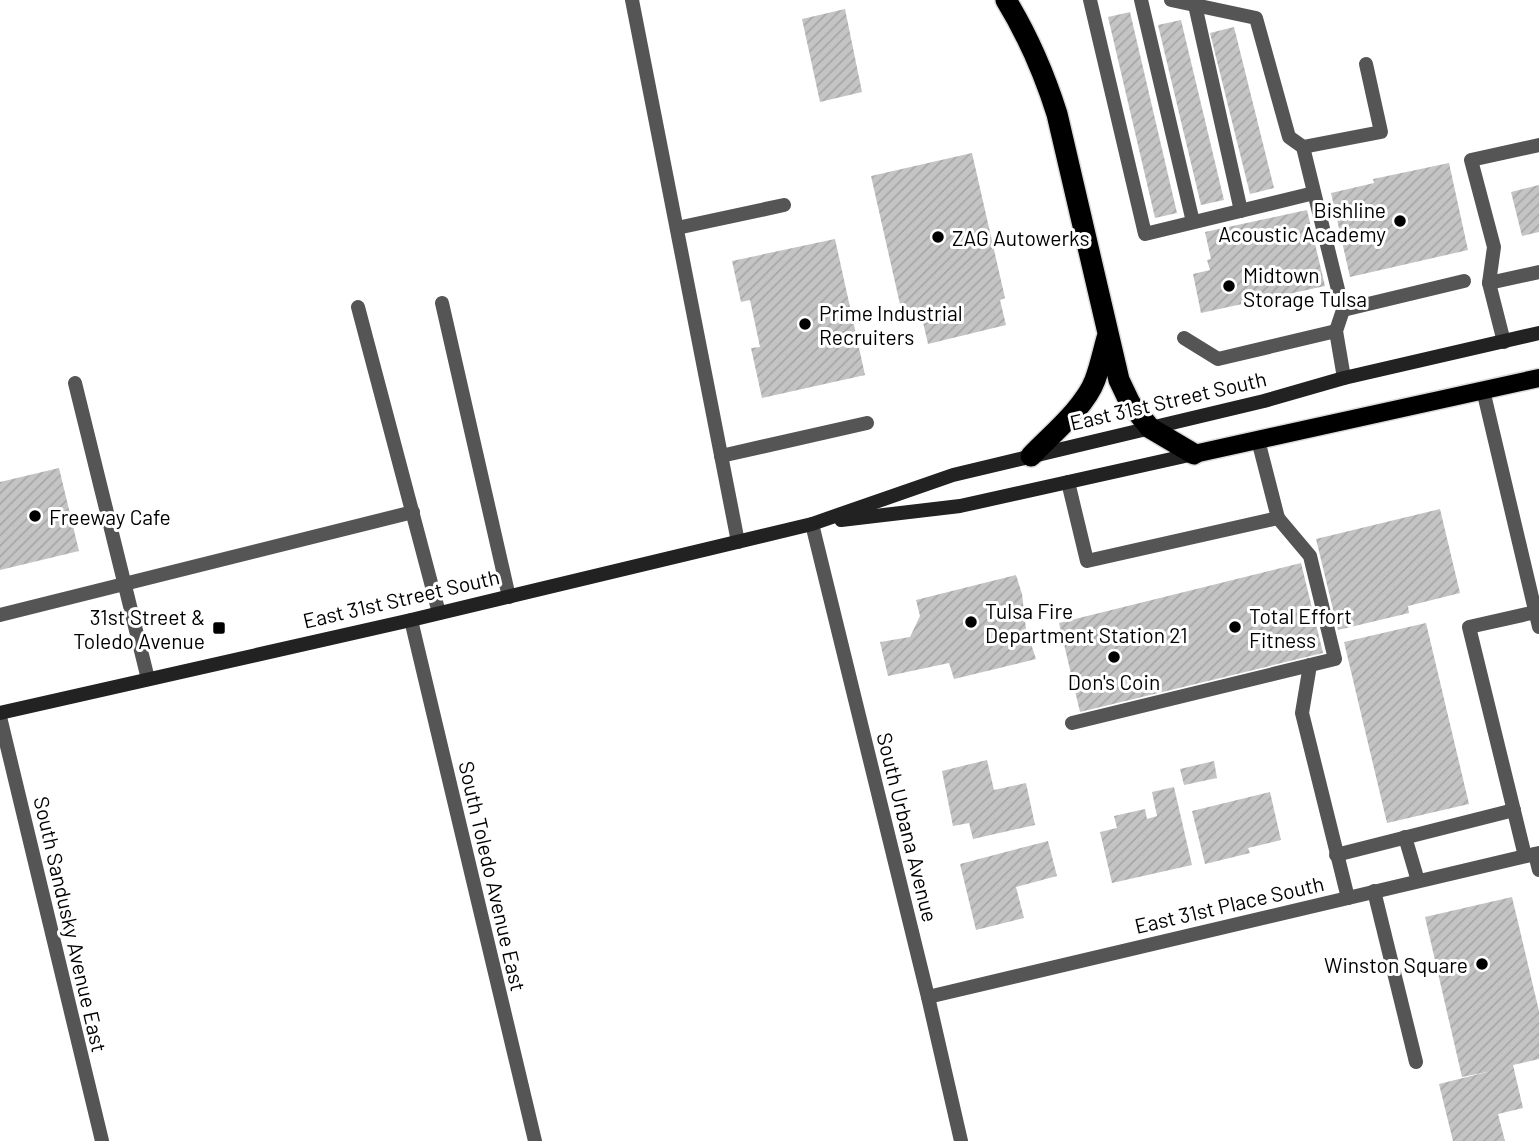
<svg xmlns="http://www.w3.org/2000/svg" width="1539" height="1141" font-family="Barlow,sans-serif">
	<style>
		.building { fill: url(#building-hatch) }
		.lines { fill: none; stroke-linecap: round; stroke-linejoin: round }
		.primary-casing { stroke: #dbdbdb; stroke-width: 21 }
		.highway-casing { stroke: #dbdbdb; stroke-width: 24 }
		.lane { stroke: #555; stroke-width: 14 }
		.street { stroke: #555; stroke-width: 14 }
		.secondary { stroke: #222; stroke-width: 14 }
		.primary { stroke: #000; stroke-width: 18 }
		.highway { stroke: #000; stroke-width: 21 }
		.poi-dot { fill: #000; stroke: #fff; stroke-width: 2.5 }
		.labels { text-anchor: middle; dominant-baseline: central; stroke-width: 6; stroke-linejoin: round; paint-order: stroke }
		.poi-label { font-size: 21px; fill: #000; stroke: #fff; text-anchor: start }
		.street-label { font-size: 21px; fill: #000; stroke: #fff }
	</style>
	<defs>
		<pattern id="building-hatch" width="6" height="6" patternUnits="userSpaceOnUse" patternTransform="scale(1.75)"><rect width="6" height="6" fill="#c4c4c4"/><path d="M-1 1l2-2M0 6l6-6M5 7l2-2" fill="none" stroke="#a7a7a7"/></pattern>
	</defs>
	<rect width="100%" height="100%" fill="#fff"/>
	<g class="building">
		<path d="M 845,9 L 862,92 L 820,102 L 802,19 Z"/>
		<path d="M 1130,12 L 1177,213 L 1155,218 L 1108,17 Z"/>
		<path d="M 1181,20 L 1224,200 L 1201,205 L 1158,25 Z"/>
		<path d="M 1234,27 L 1274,188 L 1250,194 L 1210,33 Z"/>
		<path d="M 972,153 L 1005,298 L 1000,300 L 1006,325 L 928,344 L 922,318 L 904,322 L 871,176 Z"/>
		<path d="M 1449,163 L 1468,250 L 1350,277 L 1331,193 L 1374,183 L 1373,179 Z"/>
		<path d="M 1539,185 L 1539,232 L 1522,236 L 1511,192 Z"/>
		<path d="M 1307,210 L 1325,286 L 1201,313 L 1193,274 L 1210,270 L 1207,260 L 1211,259 L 1205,232 Z"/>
		<path d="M 835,239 L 865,375 L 762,398 L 751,348 L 760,347 L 750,300 L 741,302 L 732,261 Z"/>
		<path d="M 59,468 L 79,551 L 0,570 L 0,482 Z"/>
		<path d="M 1440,509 L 1460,593 L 1408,606 L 1409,613 L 1338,630 L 1316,539 Z"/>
		<path d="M 1301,563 L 1323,653 L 1080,712 L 1059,623 Z"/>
		<path d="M 1016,575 L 1022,594 L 1026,629 L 1036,659 L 954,679 L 949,663 L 888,676 L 880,642 L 910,637 L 920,616 L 916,600 Z"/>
		<path d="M 1426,623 L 1469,804 L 1387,823 L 1344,642 Z"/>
		<path d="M 987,760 L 994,790 L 1026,783 L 1035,825 L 973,839 L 969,823 L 953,826 L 942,771 Z"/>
		<path d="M 1214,761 L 1217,778 L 1184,785 L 1180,769 Z"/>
		<path d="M 1174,787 L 1192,865 L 1112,883 L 1100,832 L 1117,828 L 1114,816 L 1145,809 L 1147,819 L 1157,816 L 1152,792 Z"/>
		<path d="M 1270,792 L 1281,840 L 1248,848 L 1250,853 L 1205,864 L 1192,811 Z"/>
		<path d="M 1048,841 L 1057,876 L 1016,887 L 1024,918 L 976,930 L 960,864 Z"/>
		<path d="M 1512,897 L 1539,1011 L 1539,1059 L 1513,1065 L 1523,1108 L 1498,1114 L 1505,1141 L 1453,1141 L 1439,1084 L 1487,1072 L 1462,1077 L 1425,917 Z"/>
	</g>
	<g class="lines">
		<defs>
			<path id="primary" d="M 1194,454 L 1539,378"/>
			<g id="highway">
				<path d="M 1006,0 C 1028,36 1044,73 1057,114 L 1119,380 L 1130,403 L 1150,428 L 1194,454"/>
				<path d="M 1031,456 C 1051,435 1085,407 1095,380 C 1100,367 1103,352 1107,338"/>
			</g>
		</defs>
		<use href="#primary" class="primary-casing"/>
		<use href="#highway" class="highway-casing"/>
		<g class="lane">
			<path d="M 632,0 L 738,542"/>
			<path d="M 1090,0 L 1145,234 L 1314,193"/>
			<path d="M 1141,0 L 1193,222"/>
			<path d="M 1171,0 L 1256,18 L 1289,137 L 1303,147 L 1343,310 L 1336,331 L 1344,378"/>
			<path d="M 1195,5 L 1241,211"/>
			<path d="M 1303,147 L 1381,132 L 1366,64"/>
			<path d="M 677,228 L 784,205"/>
			<path d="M 1489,283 L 1539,272"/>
			<path d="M 442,303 L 509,597"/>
			<path d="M 358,307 L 439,613"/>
			<path d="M 1343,310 L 1464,281"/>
			<path d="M 1184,338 L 1218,359 L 1336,331"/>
			<path d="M 1504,342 L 1489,283 L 1494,247 L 1471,160 L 1539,145"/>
			<path d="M 75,383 L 148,679"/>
			<path d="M 721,456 L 867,423"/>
			<path d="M 1068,482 L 1087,561 L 1278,518 L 1258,440"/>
			<path d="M 0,615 L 413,512"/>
			<path d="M 1310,665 L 1302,713 L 1348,898"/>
			<path d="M 1072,723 L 1335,659 L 1310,556 L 1278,518"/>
			<path d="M 1405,837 L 1418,881"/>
			<path d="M 1535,854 L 1539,870"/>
			<path d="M 1336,855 L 1514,810"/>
			<path d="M 1525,856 L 1469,627 L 1536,612"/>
			<path d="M 1374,891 L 1416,1062"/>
		</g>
		<g class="street">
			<path d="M 1483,390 L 1539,627"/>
			<path d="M 812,524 L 928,997 L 961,1141"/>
			<path d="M 411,620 L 535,1141"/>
			<path d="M 0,717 L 102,1141"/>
			<path d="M 928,997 L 1539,853"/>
		</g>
		<g class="secondary">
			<path d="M 841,520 L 960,506 L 1194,454"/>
			<path d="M 0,713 L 411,620 L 812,524 L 953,475 L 1264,401 L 1344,378 L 1539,333"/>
		</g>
		<use href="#primary" class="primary"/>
		<use href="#highway" class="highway"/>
	</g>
	<g class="poi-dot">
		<circle cx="1400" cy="221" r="7"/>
		<circle cx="938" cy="237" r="7"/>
		<circle cx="1229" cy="286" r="7"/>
		<circle cx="805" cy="324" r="7"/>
		<circle cx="35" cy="516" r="7"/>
		<circle cx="971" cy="622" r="7"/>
		<circle cx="1235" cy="627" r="7"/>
		<rect x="212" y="621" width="14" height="14" rx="3.5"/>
		<circle cx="1114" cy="657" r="7"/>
		<circle cx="1482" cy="964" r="7"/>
	</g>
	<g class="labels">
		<g class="poi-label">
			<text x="1386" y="209" text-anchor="end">Bishline<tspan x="1386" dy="24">Acoustic Academy</tspan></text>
			<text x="952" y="237">ZAG Autowerks</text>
			<text x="1243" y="274">Midtown<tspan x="1243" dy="24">Storage Tulsa</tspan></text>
			<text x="819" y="312">Prime Industrial<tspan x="819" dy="24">Recruiters</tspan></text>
			<text x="49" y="516">Freeway Cafe</text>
			<text x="985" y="610">Tulsa Fire<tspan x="985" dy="24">Department Station 21</tspan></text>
			<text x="1249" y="615">Total Effort<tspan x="1249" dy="24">Fitness</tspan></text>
			<text x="205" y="616" text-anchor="end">31st Street &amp;<tspan x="205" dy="24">Toledo Avenue</tspan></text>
			<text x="1114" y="681" text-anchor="middle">Don's Coin</text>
			<text x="1468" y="964" text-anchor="end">Winston Square</text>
		</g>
		<g class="street-label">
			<text transform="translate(1168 400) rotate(-13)">East 31st Street South</text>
			<text transform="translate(401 598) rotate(-13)">East 31st Street South</text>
			<text transform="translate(908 827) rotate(76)">South Urbana Avenue</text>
			<text transform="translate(493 876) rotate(77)">South Toledo Avenue East</text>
			<text transform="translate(1229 904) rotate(-13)">East 31st Place South</text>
			<text transform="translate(71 924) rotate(77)">South Sandusky Avenue East</text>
		</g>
	</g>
</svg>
